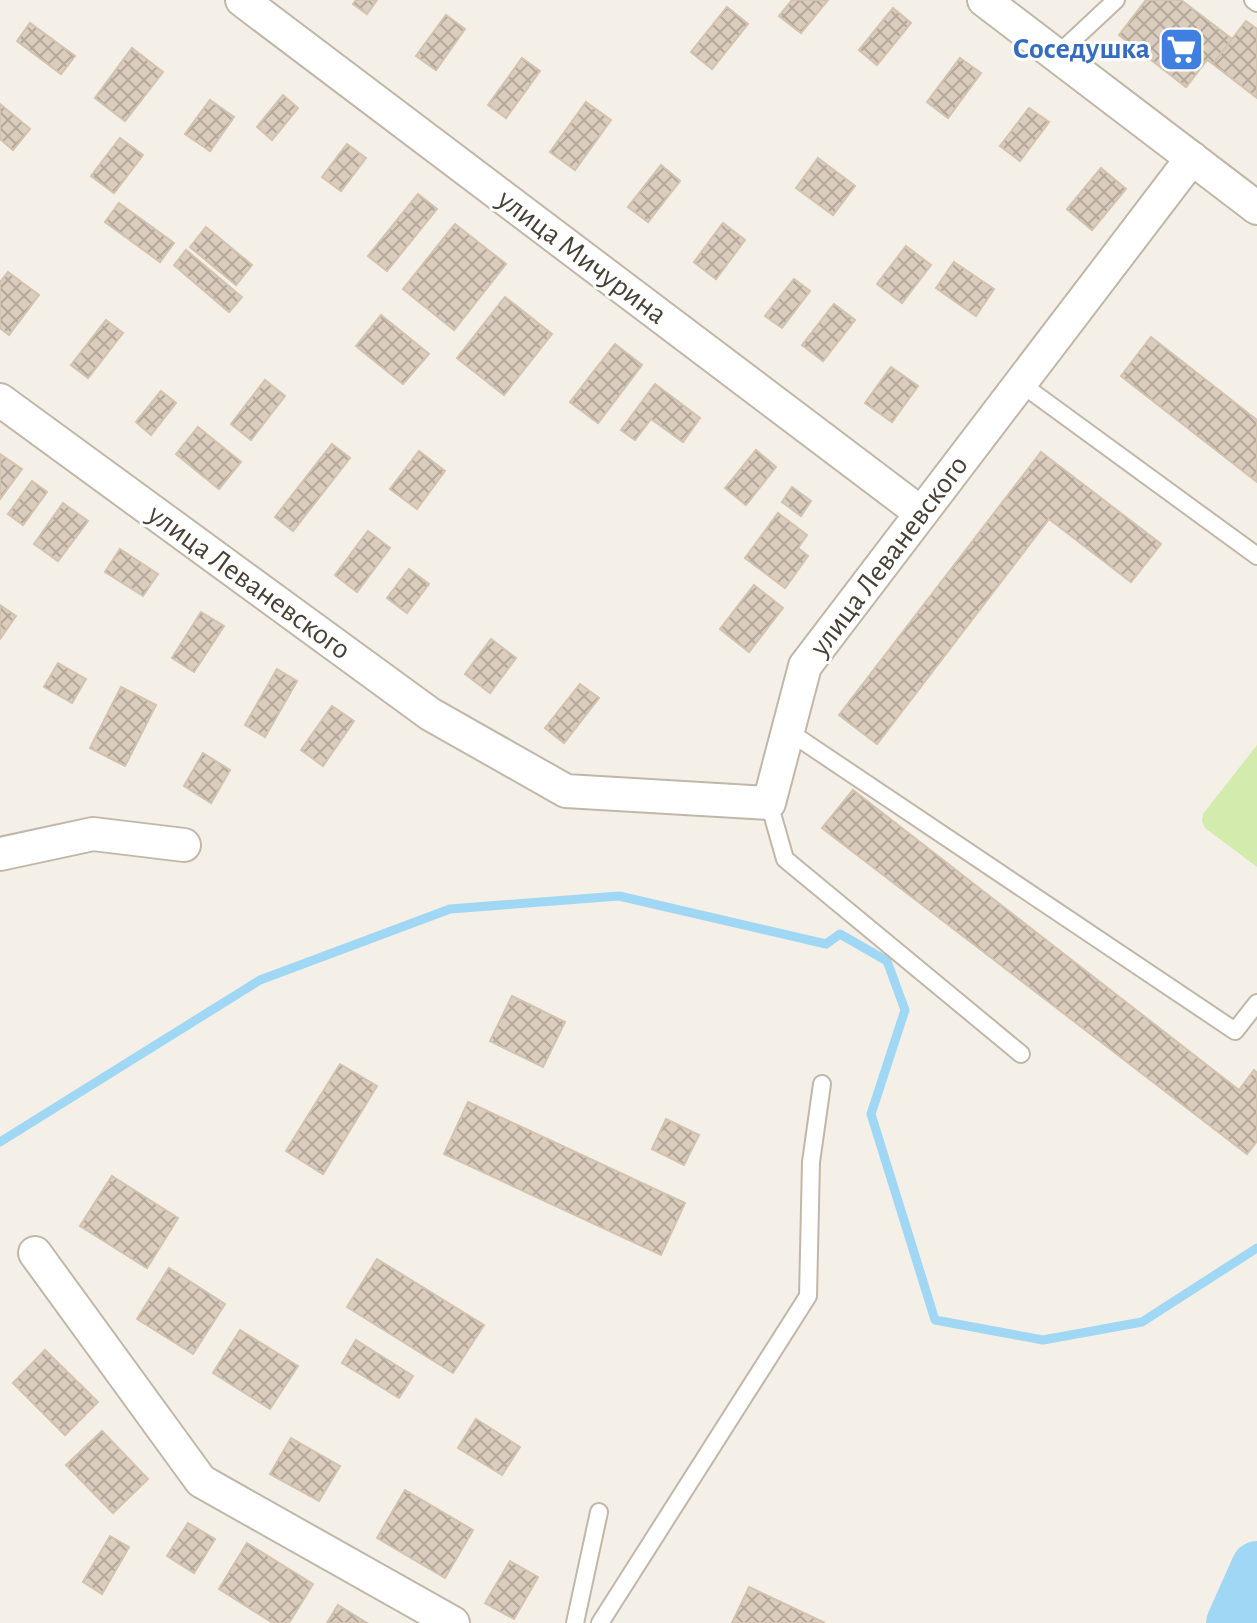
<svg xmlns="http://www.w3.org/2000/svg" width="1257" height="1623" font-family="'Alegreya Sans',sans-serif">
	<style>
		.pitch { fill: #d3ecad }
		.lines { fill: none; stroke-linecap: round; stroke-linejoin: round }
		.stream { stroke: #9fd7f5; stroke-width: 9 }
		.river { stroke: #9fd7f5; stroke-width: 52 }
		.building { fill: url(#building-cross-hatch); stroke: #d2c2ae; stroke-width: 2 }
		.lane-casing { stroke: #c1b7a9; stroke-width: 20 }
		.street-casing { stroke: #c1b7a9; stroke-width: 36 }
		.lane { stroke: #fff; stroke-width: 16 }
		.street { stroke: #fff; stroke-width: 32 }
		.labels { text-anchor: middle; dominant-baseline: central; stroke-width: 6; stroke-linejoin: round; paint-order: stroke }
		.shop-label { font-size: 30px; font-weight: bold; fill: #366cbe; stroke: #fff; text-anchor: end }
		.street-label { font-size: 30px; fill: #484035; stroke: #fff }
	</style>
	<defs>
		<pattern id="building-cross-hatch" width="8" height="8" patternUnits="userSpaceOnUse" patternTransform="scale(2)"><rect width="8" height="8" fill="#dacdbe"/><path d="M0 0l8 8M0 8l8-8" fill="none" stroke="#b3a89b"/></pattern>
	</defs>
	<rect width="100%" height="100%" fill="#f4f0e7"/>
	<path class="pitch" d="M 1257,745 L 1257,867 L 1205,828 L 1202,821 L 1203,814 Z"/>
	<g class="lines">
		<path class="stream" d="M 0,1142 L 260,980 L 450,909 L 619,896 L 826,944 L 840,934 L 887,961 L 905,1010 L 871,1114 L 935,1320 L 1043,1340 L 1142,1322 L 1257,1248"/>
		<path class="river" d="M 1232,1623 L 1257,1567"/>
	</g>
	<g class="building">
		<path d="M 356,0 L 377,0 L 367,14 L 353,4 Z"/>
		<path d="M 792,0 L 828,0 L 801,33 L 779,16 Z"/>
		<path d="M 1146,0 L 1181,0 L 1232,39 L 1213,64 L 1207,60 L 1186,87 L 1119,35 Z"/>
		<path d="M 727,7 L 748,24 L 712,69 L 691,52 Z"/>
		<path d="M 893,8 L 911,23 L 877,65 L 859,50 Z"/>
		<path d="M 446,15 L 465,29 L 436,70 L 416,56 Z"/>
		<path d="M 1246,21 L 1257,29 L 1257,98 L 1213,64 Z"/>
		<path d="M 30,23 L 75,56 L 61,74 L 17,41 Z"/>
		<path d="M 132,48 L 163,72 L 125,121 L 95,98 Z"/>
		<path d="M 522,58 L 540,71 L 506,118 L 488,105 Z"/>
		<path d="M 960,58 L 981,73 L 948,118 L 927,102 Z"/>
		<path d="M 283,95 L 298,108 L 272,140 L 257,127 Z"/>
		<path d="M 210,100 L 234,117 L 210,151 L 185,134 Z"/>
		<path d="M 586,102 L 611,120 L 575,170 L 550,152 Z"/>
		<path d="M 0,104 L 30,129 L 13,150 L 0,139 Z"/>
		<path d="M 1029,108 L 1049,122 L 1020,161 L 1000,146 Z"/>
		<path d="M 120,138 L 143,155 L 114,193 L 91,176 Z"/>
		<path d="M 347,144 L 366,158 L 341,191 L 322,177 Z"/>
		<path d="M 818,158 L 855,186 L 833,215 L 796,188 Z"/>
		<path d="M 661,165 L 680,181 L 648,222 L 628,207 Z"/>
		<path d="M 1101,168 L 1126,189 L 1092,230 L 1067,209 Z"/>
		<path d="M 418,194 L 437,209 L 387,271 L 368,256 Z"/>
		<path d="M 119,203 L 174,243 L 160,262 L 105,222 Z"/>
		<path d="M 723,223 L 745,240 L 716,279 L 694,262 Z"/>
		<path d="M 455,224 L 506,264 L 454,330 L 403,289 Z"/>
		<path d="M 206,227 L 252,265 L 236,285 L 190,247 Z"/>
		<path d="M 906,246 L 931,265 L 902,303 L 877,284 Z"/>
		<path d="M 186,250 L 242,297 L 229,312 L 174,265 Z"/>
		<path d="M 954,262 L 994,289 L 976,316 L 936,288 Z"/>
		<path d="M 8,272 L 39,295 L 9,335 L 0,328 L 0,282 Z"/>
		<path d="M 794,279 L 810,291 L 782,328 L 765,316 Z"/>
		<path d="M 505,297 L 552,334 L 504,395 L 457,358 Z"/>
		<path d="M 834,304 L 855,320 L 823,361 L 802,345 Z"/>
		<path d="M 381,315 L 429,354 L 403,384 L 356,346 Z"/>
		<path d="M 106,320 L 123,333 L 88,378 L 71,365 Z"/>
		<path d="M 1151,337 L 1257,420 L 1257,482 L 1121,376 Z"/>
		<path d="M 615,344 L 642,365 L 598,423 L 570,402 Z"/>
		<path d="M 891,367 L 918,386 L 892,422 L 865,403 Z"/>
		<path d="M 265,380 L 285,396 L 251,440 L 231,424 Z"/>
		<path d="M 655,384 L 700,418 L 683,442 L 651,419 L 635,440 L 621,430 Z"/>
		<path d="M 161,391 L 176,403 L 151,435 L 136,422 Z"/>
		<path d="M 198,427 L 241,462 L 219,489 L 176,454 Z"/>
		<path d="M 332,444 L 350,458 L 293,531 L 275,517 Z"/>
		<path d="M 756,450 L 776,467 L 746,505 L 725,488 Z"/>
		<path d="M 419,451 L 445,471 L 417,509 L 390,489 Z"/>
		<path d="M 1041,452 L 1161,544 L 1131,582 L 1049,519 L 877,744 L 839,715 Z"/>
		<path d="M 0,454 L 22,469 L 0,499 Z"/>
		<path d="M 32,481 L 47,492 L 23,525 L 8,514 Z"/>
		<path d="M 792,487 L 811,501 L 801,516 L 782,502 Z"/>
		<path d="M 63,503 L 88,521 L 58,561 L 34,544 Z"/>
		<path d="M 778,513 L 807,535 L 798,548 L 808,556 L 785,588 L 745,558 Z"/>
		<path d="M 368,531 L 390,548 L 357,592 L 335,575 Z"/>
		<path d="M 120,549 L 158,574 L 143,596 L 105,572 Z"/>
		<path d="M 409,569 L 429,584 L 407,613 L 387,598 Z"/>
		<path d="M 754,585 L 783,608 L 749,652 L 720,629 Z"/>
		<path d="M 0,605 L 16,616 L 0,639 Z"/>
		<path d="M 201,612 L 224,626 L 194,672 L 172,658 Z"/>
		<path d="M 491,639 L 516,658 L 490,693 L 465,674 Z"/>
		<path d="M 58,663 L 86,679 L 72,703 L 44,687 Z"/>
		<path d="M 277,669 L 297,681 L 265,737 L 245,725 Z"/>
		<path d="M 580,684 L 599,698 L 564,743 L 545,728 Z"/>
		<path d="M 121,687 L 156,705 L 125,766 L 90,748 Z"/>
		<path d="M 332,706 L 354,721 L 323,766 L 301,750 Z"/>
		<path d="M 203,753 L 230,770 L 211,803 L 184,786 Z"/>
		<path d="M 853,790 L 1239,1090 L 1254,1070 L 1257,1073 L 1257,1141 L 1247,1154 L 822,828 Z"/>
		<path d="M 512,996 L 565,1022 L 543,1067 L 490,1041 Z"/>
		<path d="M 340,1064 L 377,1086 L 323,1174 L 286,1151 Z"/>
		<path d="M 468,1102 L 685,1203 L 661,1255 L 444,1154 Z"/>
		<path d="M 666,1119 L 699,1135 L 684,1165 L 652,1149 Z"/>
		<path d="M 112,1176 L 178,1218 L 147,1268 L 80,1226 Z"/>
		<path d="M 377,1259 L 484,1325 L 453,1373 L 347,1307 Z"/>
		<path d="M 169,1268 L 225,1304 L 193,1354 L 137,1319 Z"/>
		<path d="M 240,1330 L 298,1366 L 270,1409 L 213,1373 Z"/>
		<path d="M 356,1340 L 413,1376 L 399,1398 L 342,1363 Z"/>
		<path d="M 45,1350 L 98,1402 L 65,1435 L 13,1383 Z"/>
		<path d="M 476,1419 L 520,1447 L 502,1475 L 458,1448 Z"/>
		<path d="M 102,1431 L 148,1479 L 113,1513 L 66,1465 Z"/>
		<path d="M 291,1438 L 340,1466 L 319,1501 L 270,1474 Z"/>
		<path d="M 405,1490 L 473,1530 L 445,1578 L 377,1538 Z"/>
		<path d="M 188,1523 L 215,1539 L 194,1573 L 167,1556 Z"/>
		<path d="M 110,1536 L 129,1547 L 102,1594 L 83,1582 Z"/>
		<path d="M 247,1543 L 313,1584 L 289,1623 L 273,1623 L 219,1589 Z"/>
		<path d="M 510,1561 L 538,1577 L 514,1619 L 485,1603 Z"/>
		<path d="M 749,1587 L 825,1623 L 732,1623 Z"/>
		<path d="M 338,1605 L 367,1623 L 327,1623 Z"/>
	</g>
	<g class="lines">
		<defs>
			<g id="lane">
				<path d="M 1253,0 L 1257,3"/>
				<path d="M 1057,55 L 1116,0"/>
				<path d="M 1020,383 L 1257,556"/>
				<path d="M 788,731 L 1235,1031 L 1257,1003"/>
				<path d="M 769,803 L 785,859 L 1021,1054"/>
				<path d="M 575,1623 L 599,1512"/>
				<path d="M 600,1623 L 808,1296 L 811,1162 L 822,1084"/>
			</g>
			<g id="street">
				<path d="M 242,0 L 921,513"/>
				<path d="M 984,0 L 1257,208"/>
				<path d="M 0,400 L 430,714 L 566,791 L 769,803 L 805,666 L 1192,158"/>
				<path d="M 0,854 L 93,834 L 184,845"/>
				<path d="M 35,1253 L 201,1481 L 453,1623"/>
			</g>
		</defs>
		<use href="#lane" class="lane-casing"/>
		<use href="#street" class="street-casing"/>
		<use href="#lane" class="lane"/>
		<use href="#street" class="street"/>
	</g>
	<defs>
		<symbol id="supermarket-square" viewBox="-11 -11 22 22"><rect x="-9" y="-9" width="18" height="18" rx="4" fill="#3f7fe0" stroke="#fff"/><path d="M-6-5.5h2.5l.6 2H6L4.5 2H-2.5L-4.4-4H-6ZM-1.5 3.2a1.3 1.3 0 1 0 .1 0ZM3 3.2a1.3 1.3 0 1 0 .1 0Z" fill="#fff"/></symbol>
	</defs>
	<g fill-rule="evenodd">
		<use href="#supermarket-square" x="1156" y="24" width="51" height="51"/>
	</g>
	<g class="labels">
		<g class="shop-label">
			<text x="1150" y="49">Соседушка</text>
		</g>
		<g class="street-label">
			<text transform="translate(582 257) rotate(37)">улица Мичурина</text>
			<text transform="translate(889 556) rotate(-53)">улица Леваневского</text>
			<text transform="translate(249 582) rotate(36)">улица Леваневского</text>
		</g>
	</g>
</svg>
